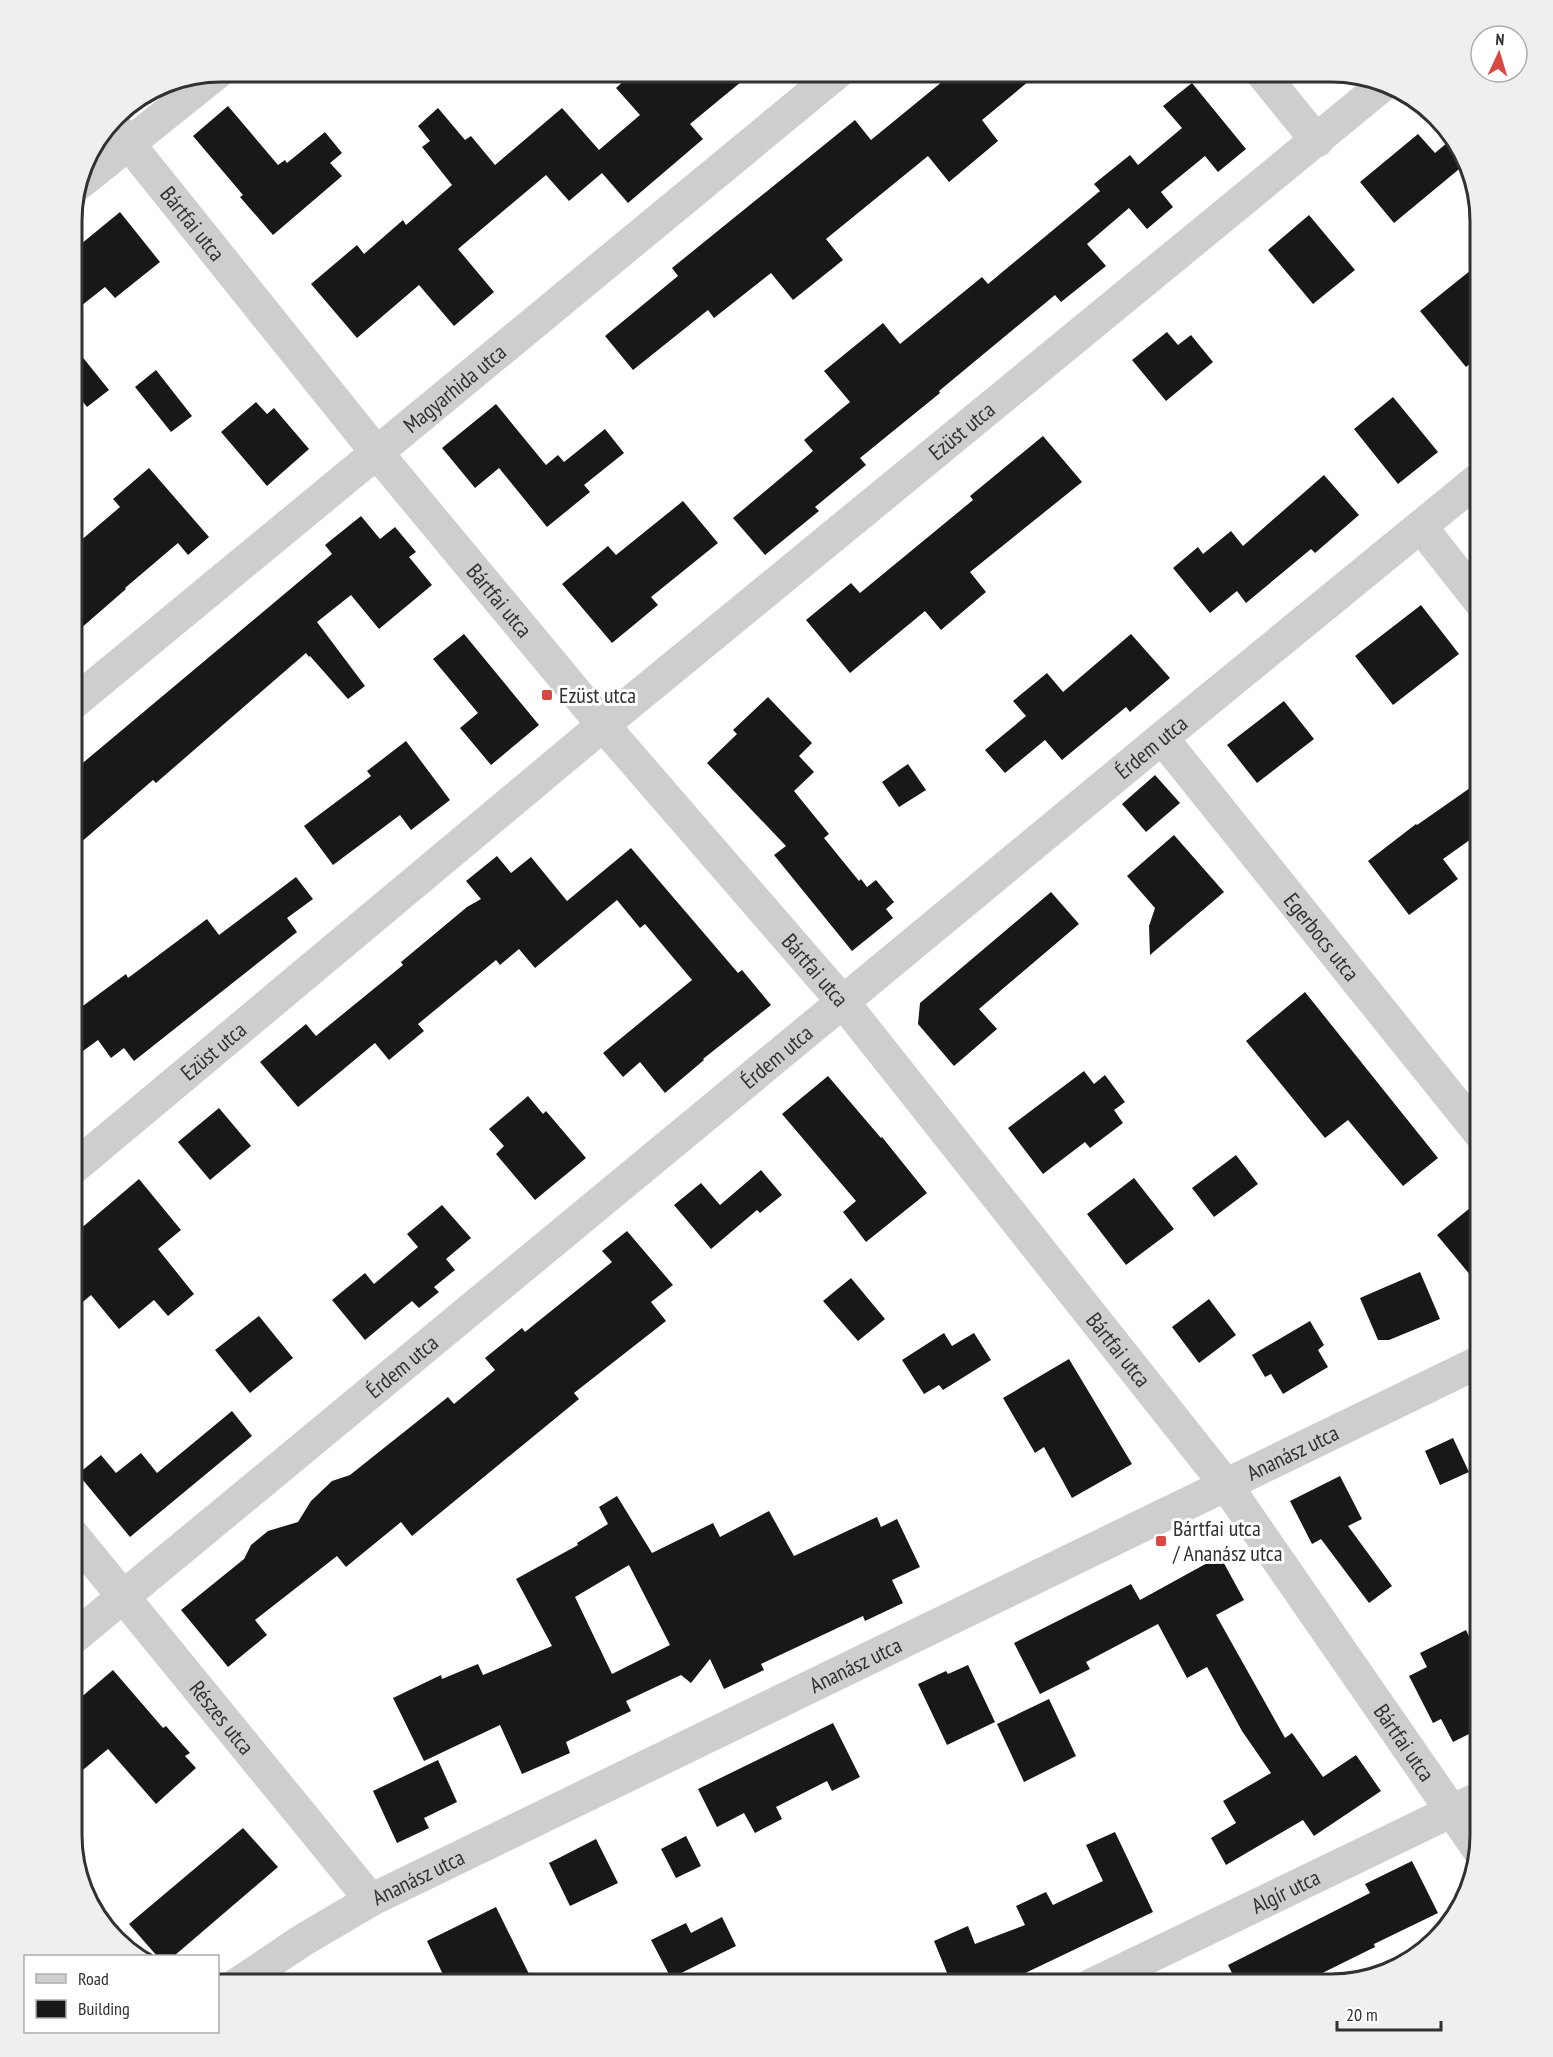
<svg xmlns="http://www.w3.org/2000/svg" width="1553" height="2057" font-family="'PT Sans Narrow',sans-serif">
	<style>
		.building { fill: #181818; fill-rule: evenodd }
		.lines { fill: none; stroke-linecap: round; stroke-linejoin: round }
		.minor { stroke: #cecece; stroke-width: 33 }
		.tertiary { stroke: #cecece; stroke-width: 33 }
		.poi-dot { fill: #d94841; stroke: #fff; stroke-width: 2 }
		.labels { text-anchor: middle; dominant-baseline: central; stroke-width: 6; stroke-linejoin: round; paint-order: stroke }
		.street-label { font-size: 22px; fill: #313131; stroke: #fff }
		.poi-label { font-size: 22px; fill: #313131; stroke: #fff; text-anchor: start }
		.rim { fill: none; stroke: #313131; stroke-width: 3 }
	</style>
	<rect width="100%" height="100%" fill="#fff"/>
	<g class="building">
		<path d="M 634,72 L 753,72 L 690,124 L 703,139 L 628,203 L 602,173 L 569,201 L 546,175 L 458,249 L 494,292 L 454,326 L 419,285 L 357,338 L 311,284 L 357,245 L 364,254 L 403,220 L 406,225 L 452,185 L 422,147 L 430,141 L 418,126 L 438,108 L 465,140 L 471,136 L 495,165 L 562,108 L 599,150 L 640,115 L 616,88 Z"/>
		<path d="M 954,72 L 1040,72 L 982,120 L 998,141 L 949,182 L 928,156 L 826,239 L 843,260 L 793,300 L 771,273 L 714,318 L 708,310 L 633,370 L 605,336 L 678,276 L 672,268 L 855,120 L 871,140 Z"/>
		<path d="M 1192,83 L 1246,149 L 1218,172 L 1205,156 L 1161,192 L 1173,207 L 1147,229 L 1129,208 L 1087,244 L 1106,266 L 1061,302 L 1055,295 L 939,391 L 940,393 L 860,458 L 866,465 L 815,507 L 819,511 L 765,555 L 733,518 L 813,451 L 804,440 L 850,402 L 824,371 L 883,323 L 900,344 L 982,277 L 988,284 L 1100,191 L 1094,184 L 1130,155 L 1138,165 L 1182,128 L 1163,106 Z"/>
		<path d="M 228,106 L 278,165 L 285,160 L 287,163 L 325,132 L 342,153 L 330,163 L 342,176 L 273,235 L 240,197 L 243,195 L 193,136 Z"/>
		<path d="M 1418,134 L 1435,153 L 1454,137 L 1464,165 L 1394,223 L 1360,182 Z"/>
		<path d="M 120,212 L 160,262 L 115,298 L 105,287 L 72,313 L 72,244 L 81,244 Z"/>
		<path d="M 1309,215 L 1355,270 L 1313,304 L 1268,250 Z"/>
		<path d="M 1481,262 L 1481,355 L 1466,367 L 1420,311 Z"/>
		<path d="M 1167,332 L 1178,345 L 1191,335 L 1213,362 L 1166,401 L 1132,360 Z"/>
		<path d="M 72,344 L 109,390 L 87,407 L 72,388 Z"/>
		<path d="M 156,370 L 192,416 L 171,432 L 135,387 Z"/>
		<path d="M 1393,397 L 1438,452 L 1398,484 L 1354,429 Z"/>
		<path d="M 256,402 L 267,414 L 274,408 L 309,449 L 267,486 L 221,432 Z"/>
		<path d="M 496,404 L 546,465 L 558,455 L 564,462 L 605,429 L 624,453 L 584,485 L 590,492 L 547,527 L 499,468 L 475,488 L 442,448 Z"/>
		<path d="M 1043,436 L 1082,482 L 970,572 L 986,592 L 941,630 L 925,611 L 850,673 L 806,620 L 851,583 L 860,593 L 973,500 L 970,496 Z"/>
		<path d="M 149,468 L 209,537 L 188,555 L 178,543 L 125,588 L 126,589 L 72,636 L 72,548 L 120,507 L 113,499 Z"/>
		<path d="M 1324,475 L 1359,515 L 1315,553 L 1311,549 L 1246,603 L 1237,591 L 1210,613 L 1173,568 L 1198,547 L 1203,554 L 1231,531 L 1243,546 Z"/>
		<path d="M 683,501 L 718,543 L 651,597 L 658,605 L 612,643 L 562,584 L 608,546 L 616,555 Z"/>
		<path d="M 361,516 L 380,539 L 395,527 L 416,552 L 409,557 L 432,585 L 379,629 L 351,595 L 317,622 L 365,686 L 348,699 L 310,656 L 309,657 L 306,653 L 156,783 L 153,780 L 72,850 L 72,772 L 332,554 L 325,545 Z"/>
		<path d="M 1421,605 L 1459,654 L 1393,705 L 1355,656 Z"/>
		<path d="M 464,634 L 539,725 L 491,765 L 460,728 L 478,713 L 433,659 Z"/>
		<path d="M 1131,634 L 1170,678 L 1130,712 L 1126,707 L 1062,760 L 1045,740 L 1005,773 L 985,750 L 1026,716 L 1013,701 L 1047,673 L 1063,692 Z"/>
		<path d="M 768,697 L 812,743 L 799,756 L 814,772 L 794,791 L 829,834 L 824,838 L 859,881 L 861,879 L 867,887 L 876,880 L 894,902 L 886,909 L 893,918 L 852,951 L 774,855 L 786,846 L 707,763 L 737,734 L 733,730 Z"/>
		<path d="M 1284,701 L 1314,739 L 1257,783 L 1227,745 Z"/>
		<path d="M 406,741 L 450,800 L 411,830 L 400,815 L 333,865 L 304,826 L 371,776 L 367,771 Z"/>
		<path d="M 908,764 L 926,790 L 899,807 L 882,782 Z"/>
		<path d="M 1155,775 L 1180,803 L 1146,832 L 1122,804 Z"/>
		<path d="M 1470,788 L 1481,803 L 1481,832 L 1443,859 L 1458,879 L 1409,915 L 1368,861 L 1416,824 L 1417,825 Z"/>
		<path d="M 1174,835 L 1224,892 L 1150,955 L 1149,926 L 1155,908 L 1127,876 Z"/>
		<path d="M 631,848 L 738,973 L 742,970 L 771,1005 L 703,1059 L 704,1060 L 665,1093 L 640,1062 L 623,1077 L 603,1053 L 692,980 L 645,924 L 640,928 L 617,900 L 535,968 L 519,949 L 500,965 L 496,960 L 418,1024 L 424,1031 L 389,1060 L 375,1043 L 298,1107 L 260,1062 L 306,1024 L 316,1036 L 403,965 L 401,962 L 467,907 L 481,899 L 466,881 L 497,856 L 511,873 L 531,857 L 567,901 Z"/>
		<path d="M 296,877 L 313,899 L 287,918 L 297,932 L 134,1061 L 124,1048 L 111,1058 L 98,1040 L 72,1059 L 72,1014 L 126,974 L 128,978 L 207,919 L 219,935 Z"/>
		<path d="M 1051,892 L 1079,924 L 979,1009 L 997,1029 L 954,1066 L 918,1024 L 920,1003 Z"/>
		<path d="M 1305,992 L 1438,1158 L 1403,1186 L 1348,1120 L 1325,1138 L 1246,1041 Z"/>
		<path d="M 1084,1071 L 1094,1084 L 1105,1075 L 1125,1102 L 1114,1110 L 1123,1123 L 1090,1148 L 1085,1142 L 1043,1174 L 1008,1128 Z"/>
		<path d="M 828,1076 L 881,1138 L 882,1137 L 927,1193 L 866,1242 L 843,1212 L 856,1201 L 782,1114 Z"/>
		<path d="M 528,1096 L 543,1114 L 546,1111 L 586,1158 L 535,1200 L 496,1154 L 504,1146 L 489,1129 Z"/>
		<path d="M 219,1108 L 251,1146 L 210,1180 L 178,1142 Z"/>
		<path d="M 1236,1155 L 1258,1184 L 1214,1217 L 1192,1188 Z"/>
		<path d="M 761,1170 L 782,1195 L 760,1213 L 757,1210 L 711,1249 L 674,1205 L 701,1183 L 720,1205 Z"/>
		<path d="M 1134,1178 L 1174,1229 L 1126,1265 L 1087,1214 Z"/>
		<path d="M 139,1179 L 181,1230 L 158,1249 L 194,1294 L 168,1316 L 154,1300 L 119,1329 L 91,1295 L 72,1311 L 72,1236 Z"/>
		<path d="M 1481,1199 L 1481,1288 L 1437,1235 Z"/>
		<path d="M 442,1205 L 471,1238 L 446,1259 L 455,1270 L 434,1287 L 439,1292 L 419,1308 L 412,1301 L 365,1340 L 332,1300 L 365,1273 L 374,1284 L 418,1247 L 407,1234 Z"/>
		<path d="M 627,1231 L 673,1285 L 651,1302 L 666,1321 L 574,1393 L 579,1399 L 412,1536 L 401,1522 L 346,1567 L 337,1556 L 255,1620 L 267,1635 L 228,1667 L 181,1610 L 244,1559 L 251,1545 L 268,1531 L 298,1522 L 311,1501 L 332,1481 L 350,1475 L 448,1397 L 454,1404 L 495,1370 L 485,1358 L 522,1328 L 525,1332 L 612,1262 L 602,1251 Z"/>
		<path d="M 1420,1272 L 1440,1319 L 1389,1340 L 1378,1340 L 1360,1298 Z"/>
		<path d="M 851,1278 L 885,1319 L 858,1341 L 823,1301 Z"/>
		<path d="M 1209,1299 L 1236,1335 L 1199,1363 L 1172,1327 Z"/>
		<path d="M 259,1316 L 293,1358 L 250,1393 L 215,1350 Z"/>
		<path d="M 1310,1321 L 1324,1345 L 1318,1350 L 1328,1367 L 1283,1394 L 1271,1374 L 1265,1377 L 1252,1355 Z"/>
		<path d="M 944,1333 L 952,1346 L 974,1333 L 991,1360 L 943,1390 L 939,1385 L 924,1394 L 902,1360 Z"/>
		<path d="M 1069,1359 L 1132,1464 L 1072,1498 L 1044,1447 L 1035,1453 L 1003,1398 Z"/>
		<path d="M 232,1411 L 252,1436 L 130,1537 L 78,1474 L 101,1455 L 116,1473 L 141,1453 L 157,1473 Z"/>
		<path d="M 1453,1438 L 1469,1472 L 1440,1485 L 1425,1451 Z"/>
		<path d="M 1340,1476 L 1362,1519 L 1348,1526 L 1392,1586 L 1369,1603 L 1321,1539 L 1312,1544 L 1290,1501 Z"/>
		<path d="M 617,1496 L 652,1553 L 713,1523 L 720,1537 L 769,1511 L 794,1556 L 877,1517 L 881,1527 L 897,1519 L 920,1567 L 892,1580 L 903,1603 L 865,1621 L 863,1616 L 761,1664 L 764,1670 L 724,1689 L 710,1659 L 691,1683 L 681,1675 L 626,1701 L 631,1711 L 566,1742 L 570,1753 L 522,1774 L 500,1725 L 424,1761 L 393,1698 L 441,1675 L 442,1679 L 478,1664 L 483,1675 L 552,1646 L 516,1579 L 578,1545 L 577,1543 L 608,1524 L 599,1507 ZM 629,1565 L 670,1645 L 612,1674 L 575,1597 Z"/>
		<path d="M 1220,1556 L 1244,1600 L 1216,1615 L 1285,1738 L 1292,1733 L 1323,1777 L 1356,1755 L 1381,1791 L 1314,1836 L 1303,1820 L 1226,1865 L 1211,1838 L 1236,1823 L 1223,1801 L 1271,1773 L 1242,1731 L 1207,1667 L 1187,1678 L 1158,1624 L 1086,1662 L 1090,1669 L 1040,1694 L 1014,1643 L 1131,1584 L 1140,1600 Z"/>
		<path d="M 1466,1630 L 1481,1661 L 1481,1728 L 1453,1742 L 1441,1719 L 1433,1723 L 1409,1676 L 1427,1667 L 1420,1653 Z"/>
		<path d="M 968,1665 L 995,1722 L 947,1745 L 918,1684 L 946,1671 L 948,1674 Z"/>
		<path d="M 113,1670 L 163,1728 L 166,1726 L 190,1753 L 185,1756 L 196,1768 L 156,1804 L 108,1749 L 72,1779 L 72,1705 Z"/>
		<path d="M 1049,1699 L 1076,1756 L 1024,1782 L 997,1724 Z"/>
		<path d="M 833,1723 L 860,1777 L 832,1791 L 827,1781 L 776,1807 L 782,1819 L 755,1833 L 744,1813 L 717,1827 L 698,1789 Z"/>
		<path d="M 438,1760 L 457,1802 L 424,1818 L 429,1828 L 397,1843 L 373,1791 Z"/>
		<path d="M 243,1828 L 278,1867 L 174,1956 L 157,1956 L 129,1924 Z"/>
		<path d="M 1115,1832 L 1153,1912 L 1017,1977 L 1021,1985 L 952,1985 L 934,1941 L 968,1926 L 975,1944 L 1025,1925 L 1016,1906 L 1046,1892 L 1053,1905 L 1103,1881 L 1086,1845 Z"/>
		<path d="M 686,1836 L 701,1866 L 676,1878 L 661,1849 Z"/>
		<path d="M 596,1839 L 618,1883 L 570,1906 L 549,1863 Z"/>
		<path d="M 1412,1861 L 1438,1913 L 1374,1944 L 1375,1947 L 1298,1985 L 1238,1985 L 1228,1965 L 1370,1893 L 1365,1884 Z"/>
		<path d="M 496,1907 L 530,1976 L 512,1985 L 448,1985 L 427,1941 Z"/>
		<path d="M 722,1917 L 736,1946 L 671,1978 L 651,1940 L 686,1923 L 691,1933 Z"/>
	</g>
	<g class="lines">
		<g class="minor">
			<path d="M 1261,72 L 1317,141"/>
			<path id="s1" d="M 112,123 L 377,453 L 603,725 L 843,1002 L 1226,1485 L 1478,1849"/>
			<path d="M 80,183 L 217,73"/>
			<path d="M 1421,527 L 1481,603"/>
			<path id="s2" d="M 72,704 L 838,72"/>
			<path id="s3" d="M 1162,738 L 1481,1135"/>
			<path id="s4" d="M 72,1169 L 603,725 L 1383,85"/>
			<path id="s5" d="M 72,1534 L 371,1900"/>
			<path id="s6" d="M 72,1639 L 1162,738 L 1481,477"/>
			<path id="s7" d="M 1091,1985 L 1481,1797"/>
		</g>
		<path class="tertiary" id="s8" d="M 236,1985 L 303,1940 L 371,1900 L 1481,1361"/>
	</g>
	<g class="poi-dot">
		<rect x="541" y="689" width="12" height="12" rx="3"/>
		<rect x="1155" y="1535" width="12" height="12" rx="3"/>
	</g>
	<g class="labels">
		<g class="street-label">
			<text stroke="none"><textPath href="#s1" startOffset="129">Bártfai utca</textPath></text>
			<text stroke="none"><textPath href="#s2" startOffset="496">Magyarhida utca</textPath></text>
			<text stroke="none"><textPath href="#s4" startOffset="1156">Ezüst utca</textPath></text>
			<text stroke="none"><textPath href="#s1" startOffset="615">Bártfai utca</textPath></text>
			<text stroke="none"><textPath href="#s6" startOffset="1400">Érdem utca</textPath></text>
			<text stroke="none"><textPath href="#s3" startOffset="255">Egerbocs utca</textPath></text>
			<text stroke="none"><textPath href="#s1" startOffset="1101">Bártfai utca</textPath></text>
			<text stroke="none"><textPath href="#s4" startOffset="184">Ezüst utca</textPath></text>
			<text stroke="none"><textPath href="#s6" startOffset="914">Érdem utca</textPath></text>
			<text stroke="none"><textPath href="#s1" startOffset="1587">Bártfai utca</textPath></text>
			<text stroke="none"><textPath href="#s6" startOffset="428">Érdem utca</textPath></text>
			<text stroke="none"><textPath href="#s8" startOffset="1184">Ananász utca</textPath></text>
			<text stroke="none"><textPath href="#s8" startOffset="698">Ananász utca</textPath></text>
			<text stroke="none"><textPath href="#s5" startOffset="237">Részes utca</textPath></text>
			<text stroke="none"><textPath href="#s1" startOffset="2073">Bártfai utca</textPath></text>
			<text stroke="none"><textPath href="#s8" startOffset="212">Ananász utca</textPath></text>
			<text stroke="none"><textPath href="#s7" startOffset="216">Algír utca</textPath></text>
		</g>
		<g class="poi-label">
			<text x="559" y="695">Ezüst utca</text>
			<text x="1173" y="1528">Bártfai utca<tspan x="1173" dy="25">/ Ananász utca</tspan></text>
		</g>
	</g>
	<path d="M0 0H1553V2057H0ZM221 82H1331A139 139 0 0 1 1470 221V1835A139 139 0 0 1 1331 1974H221A139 139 0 0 1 82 1835V221A139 139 0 0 1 221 82Z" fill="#efefef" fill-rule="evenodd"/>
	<path class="rim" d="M221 82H1331A139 139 0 0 1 1470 221V1835A139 139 0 0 1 1331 1974H221A139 139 0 0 1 82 1835V221A139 139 0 0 1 221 82Z"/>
	<rect x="24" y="1955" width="195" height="78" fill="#ffffff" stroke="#adadad" stroke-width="1.5"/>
	<rect x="36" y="1974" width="30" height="9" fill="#cecece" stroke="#adadad" stroke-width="1.5"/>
	<text x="78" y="1985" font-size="18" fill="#313131">Road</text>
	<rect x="36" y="2000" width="30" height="18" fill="#181818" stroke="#adadad" stroke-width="1.5"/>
	<text x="78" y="2015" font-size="18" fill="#313131">Building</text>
	<g transform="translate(1499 54) rotate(4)"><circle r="28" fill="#ffffff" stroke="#adadad" stroke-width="1.5"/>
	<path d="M0-4.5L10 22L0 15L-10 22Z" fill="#d94841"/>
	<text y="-9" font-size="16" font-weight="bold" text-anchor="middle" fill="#313131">N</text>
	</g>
	<path d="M1337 2021v9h104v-9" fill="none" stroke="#313131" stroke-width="3"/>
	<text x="1346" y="2021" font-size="18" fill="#313131" stroke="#ffffff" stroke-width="4.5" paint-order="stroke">20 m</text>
</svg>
